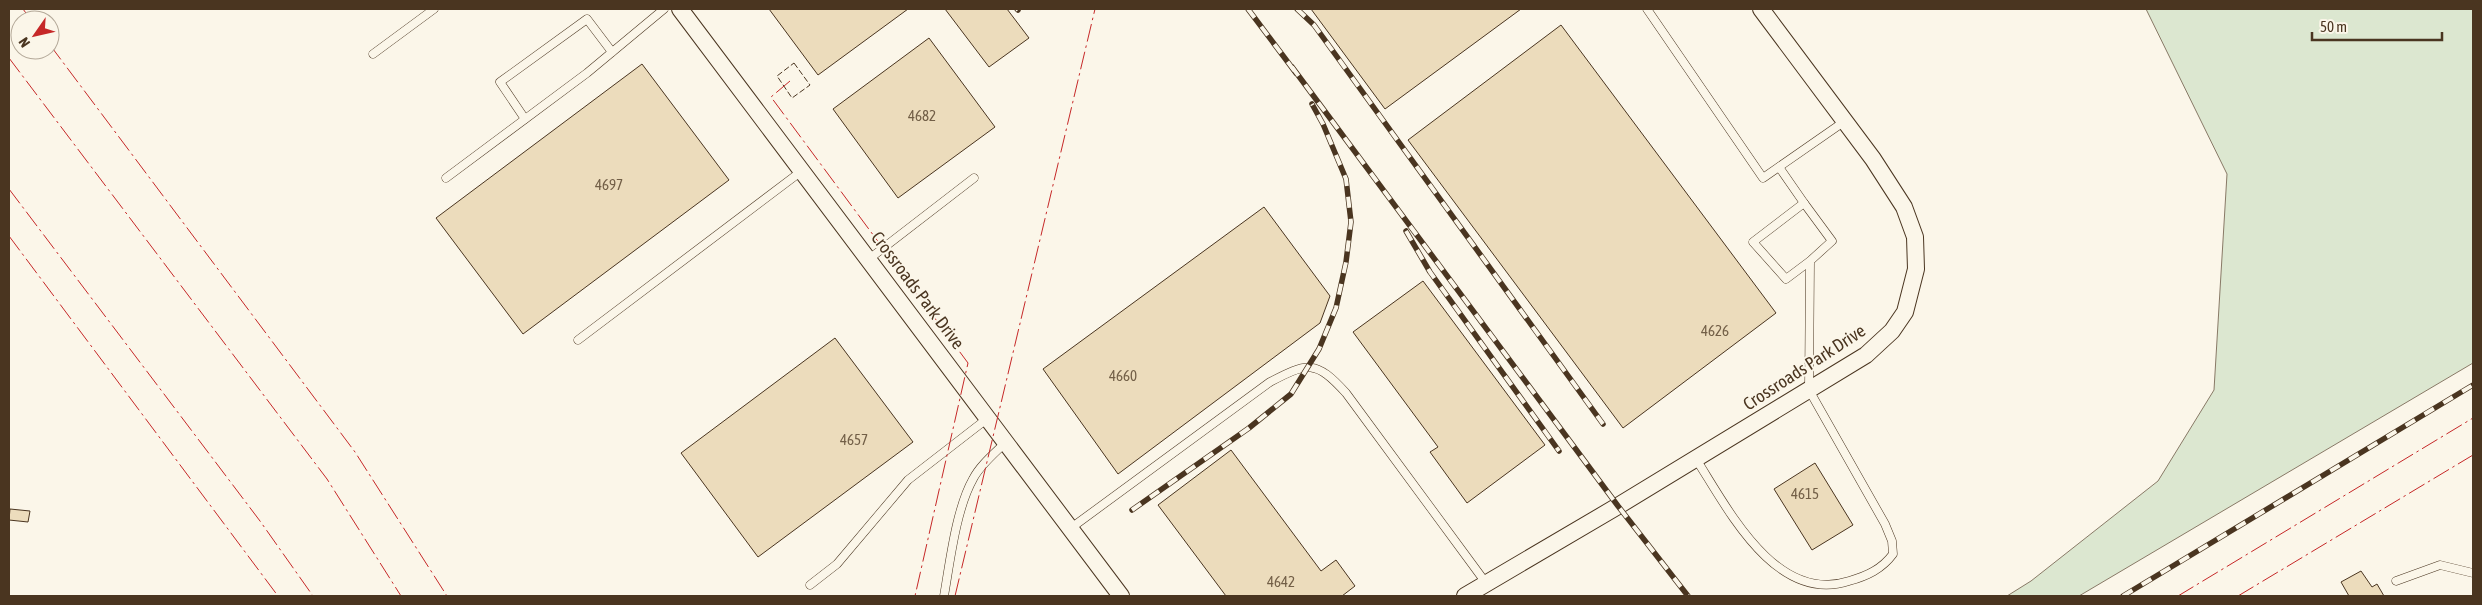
<svg xmlns="http://www.w3.org/2000/svg" width="2482" height="605" font-family="'Asap Condensed',sans-serif">
	<style>
		.green { fill: #dce7d0; stroke: #887966 }
		.building { fill: #ecdcbc; stroke: #4a3520 }
		.lines { fill: none; stroke-linecap: round; stroke-linejoin: round }
		.lane-casing { stroke: #4a3520; stroke-width: 9 }
		.street-casing { stroke: #4a3520; stroke-width: 18 }
		.lane { stroke: #fbf6e9; stroke-width: 8 }
		.street { stroke: #fbf6e9; stroke-width: 16 }
		.rail-casing { stroke: #4a3520; stroke-width: 5.5 }
		.rail { stroke: #fbf6e9; stroke-width: 4; stroke-dasharray: 11; stroke-linecap: butt }
		.fence { stroke: #4a3520; stroke-width: 1; stroke-dasharray: 6 2.5; stroke-linecap: butt }
		.power { stroke: #c62828; stroke-width: 1; stroke-dasharray: 18 4 2.5 4; stroke-linecap: butt }
		.labels { text-anchor: middle; dominant-baseline: central; stroke-width: 4; stroke-linejoin: round; paint-order: stroke }
		.number-label { font-size: 15px; fill: #725f47 }
		.street-label { font-size: 18px; fill: #4a3520; stroke: #fbf6e9 }
	</style>
	<rect width="100%" height="100%" fill="#fbf6e9"/>
	<path class="green" d="M 2146,9 L 2473,9 L 2473,363 L 2079,596 L 2007,596 L 2031,581 L 2158,481 L 2214,390 L 2227,174 Z"/>
	<g class="building">
		<path d="M 769,9 L 908,9 L 818,75 Z"/>
		<path d="M 945,9 L 1007,9 L 1029,38 L 989,67 Z"/>
		<path d="M 1311,9 L 1521,9 L 1385,109 Z"/>
		<path d="M 1561,25 L 1776,313 L 1623,428 L 1408,140 Z"/>
		<path d="M 929,38 L 995,127 L 898,198 L 833,109 Z"/>
		<path d="M 642,64 L 729,180 L 523,334 L 436,218 Z"/>
		<path d="M 1264,207 L 1330,296 L 1320,323 L 1118,474 L 1043,369 Z"/>
		<path d="M 1423,281 L 1545,445 L 1467,503 L 1430,452 L 1438,447 L 1353,332 Z"/>
		<path d="M 835,338 L 913,442 L 758,557 L 681,453 Z"/>
		<path d="M 1231,450 L 1321,571 L 1336,560 L 1355,586 L 1342,596 L 1226,596 L 1158,505 Z"/>
		<path d="M 1815,463 L 1853,525 L 1812,550 L 1774,489 Z"/>
		<path d="M 10,509 L 30,511 L 28,522 L 9,520 Z"/>
		<path d="M 2361,571 L 2372,587 L 2377,584 L 2384,596 L 2349,596 L 2341,582 Z"/>
	</g>
	<g class="lines">
		<defs>
			<g id="lane">
				<path d="M 1647,9 L 1763,178 L 1845,121"/>
				<path d="M 373,54 L 434,9"/>
				<path d="M 525,119 L 500,82 L 587,19 L 612,52"/>
				<path d="M 1779,167 L 1804,203"/>
				<path d="M 446,178 L 587,73 L 664,9"/>
				<path d="M 869,259 L 974,178"/>
				<path d="M 578,340 L 803,170"/>
				<path d="M 1696,459 C 1728,509 1776,605 1849,581 C 1867,576 1882,569 1893,554 L 1892,541 L 1885,524 L 1809,390 L 1810,261 L 1832,241 L 1804,203 L 1753,242 L 1786,279 L 1810,261"/>
				<path d="M 1071,528 L 1270,382 C 1308,362 1316,360 1346,393 L 1486,583"/>
				<path d="M 2396,581 L 2440,565 L 2473,573"/>
				<path d="M 810,585 L 837,564 L 908,480 L 988,418"/>
				<path d="M 944,596 C 950,562 956,509 973,479 C 980,465 995,453 1006,442"/>
			</g>
			<g id="street">
				<path d="M 680,9 L 1121,596"/>
				<path d="M 1465,596 L 1618,506 L 1866,355 L 1892,331 L 1905,312 L 1916,269 L 1915,237 L 1904,207 L 1873,159 L 1761,9"/>
			</g>
		</defs>
		<use href="#lane" class="lane-casing"/>
		<use href="#street" class="street-casing"/>
		<use href="#lane" class="lane"/>
		<use href="#street" class="street"/>
		<defs>
			<g id="rail">
				<path d="M 1017,9 L 1018,10"/>
				<path d="M 1248,9 L 1296,73"/>
				<path d="M 1297,9 L 1314,25 L 1603,424"/>
				<path d="M 1292,67 L 1618,506 L 1688,596"/>
				<path d="M 1406,231 L 1430,272 L 1559,451"/>
				<path d="M 1132,510 L 1249,428 L 1291,394 L 1319,349 L 1336,308 L 1346,262 L 1351,222 L 1346,179 L 1323,124 L 1312,104"/>
				<path d="M 2123,596 L 2473,385"/>
			</g>
		</defs>
		<use href="#rail" class="rail-casing"/>
		<use href="#rail" class="rail"/>
		<path class="fence" d="M 794,63 L 810,85 L 792,98 L 777,76 Z"/>
		<g class="power">
			<path d="M 23,9 L 31,20"/>
			<path d="M 50,45 L 355,452 L 447,596"/>
			<path d="M 9,58 L 327,479 L 401,596"/>
			<path d="M 790,81 L 771,97 L 968,363 L 915,596"/>
			<path d="M 9,189 L 260,521 L 313,596"/>
			<path d="M 9,236 L 278,596"/>
			<path d="M 955,596 L 1095,9"/>
			<path d="M 2178,596 L 2473,418"/>
			<path d="M 2238,596 L 2473,455"/>
		</g>
	</g>
	<g class="labels">
		<g class="number-label">
			<text x="922" y="115">4682</text>
			<text x="609" y="184">4697</text>
			<text x="1715" y="330">4626</text>
			<text x="1123" y="375">4660</text>
			<text x="854" y="439">4657</text>
			<text x="1805" y="493">4615</text>
			<text x="1281" y="581">4642</text>
		</g>
		<g class="street-label">
			<text transform="translate(918 290) rotate(53)">Crossroads Park Drive</text>
			<text transform="translate(1804 367) rotate(-33)">Crossroads Park Drive</text>
		</g>
	</g>
	<rect width="2482" height="605" fill="none" stroke="#4a3520" stroke-width="20"/>
	<g transform="translate(35 35) rotate(236)"><circle r="24" fill="#fbf6e9" stroke="#b4a999"/>
	<path d="M0-4L9 19L0 12L-9 19Z" fill="#c62828"/>
	<text y="-8" font-size="14" font-weight="bold" text-anchor="middle" fill="#4a3520">N</text>
	</g>
	<path d="M2312 32v8h130v-8" fill="none" stroke="#4a3520" stroke-width="2.5"/>
	<text x="2320" y="32" font-size="15" fill="#4a3520" stroke="#fbf6e9" stroke-width="4" paint-order="stroke">50 m</text>
</svg>
